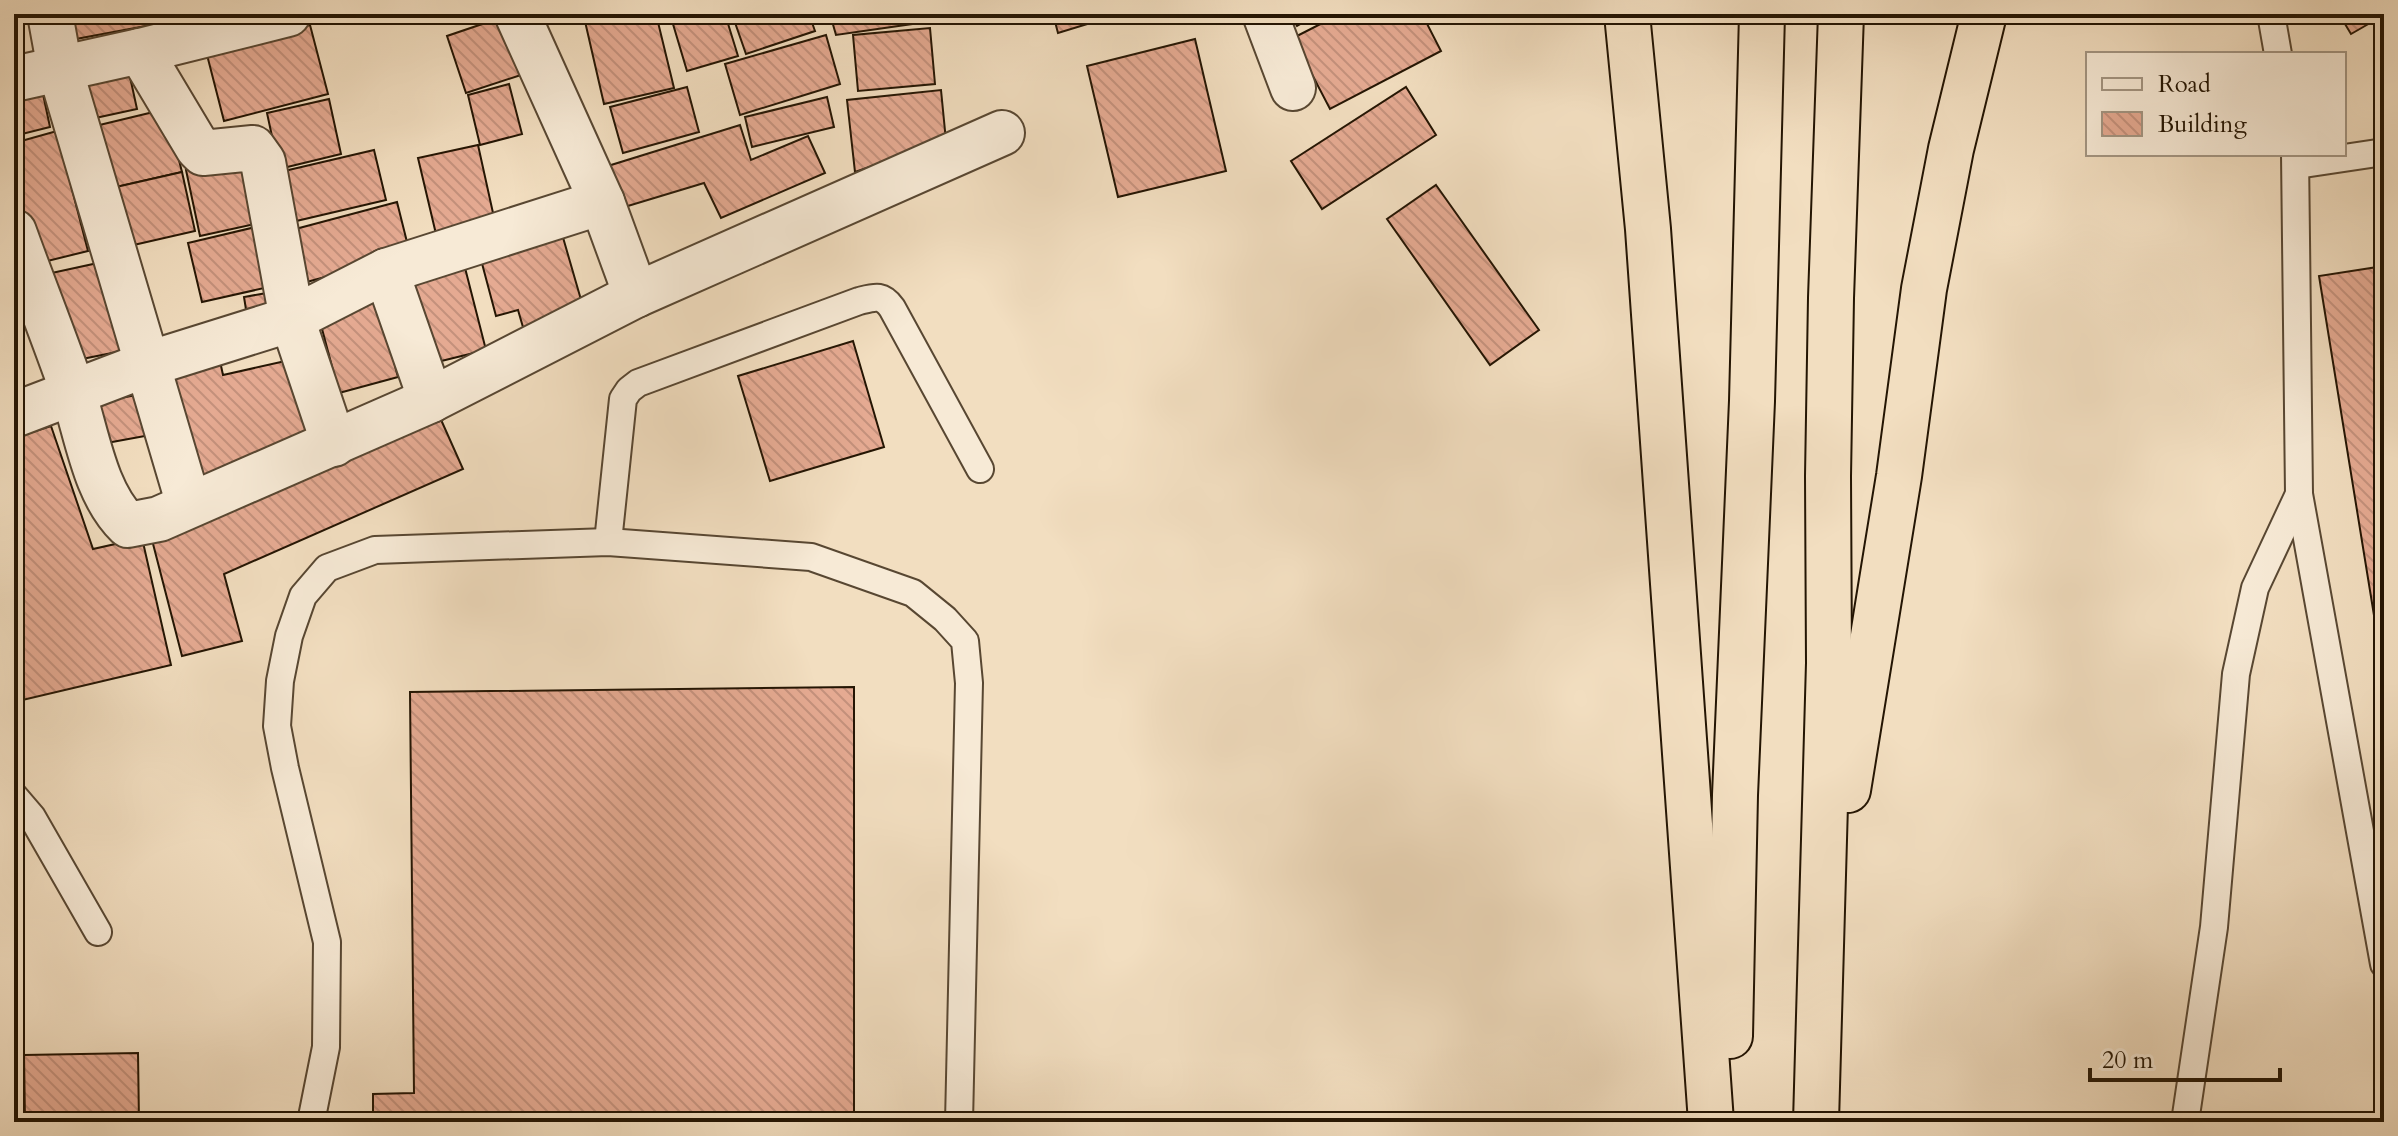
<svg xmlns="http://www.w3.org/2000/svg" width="2398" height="1136" font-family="Cardo,serif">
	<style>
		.building { fill: url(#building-back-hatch); stroke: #241503; stroke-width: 2 }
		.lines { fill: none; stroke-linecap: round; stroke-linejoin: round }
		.service-casing { stroke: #584732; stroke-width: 30 }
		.minor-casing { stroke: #584732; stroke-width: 48 }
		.motorway-casing { stroke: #241503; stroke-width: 48 }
		.service { stroke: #f7ead6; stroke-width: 26 }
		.minor { stroke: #f7ead6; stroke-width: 44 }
		.motorway { stroke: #f2dec0; stroke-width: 44 }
	</style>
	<defs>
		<pattern id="building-back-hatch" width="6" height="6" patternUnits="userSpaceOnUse" patternTransform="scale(2)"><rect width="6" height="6" fill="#e5aa92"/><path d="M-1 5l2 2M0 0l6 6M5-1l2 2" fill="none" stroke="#c4917c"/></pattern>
	</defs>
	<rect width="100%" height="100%" fill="#f2dec0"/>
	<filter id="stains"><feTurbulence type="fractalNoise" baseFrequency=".0025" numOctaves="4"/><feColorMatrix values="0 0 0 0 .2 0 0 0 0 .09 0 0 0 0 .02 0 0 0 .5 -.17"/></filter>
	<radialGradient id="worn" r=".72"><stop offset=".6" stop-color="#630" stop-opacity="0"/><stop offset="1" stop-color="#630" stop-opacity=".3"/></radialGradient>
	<g class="building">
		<path d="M 60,14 L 144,14 L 146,26 L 65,41 Z"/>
		<path d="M 144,14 L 221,14 L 146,26 Z"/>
		<path d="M 512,14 L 530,72 L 466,93 L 447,36 Z"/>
		<path d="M 597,14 L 656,14 L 674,88 L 604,104 L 584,17 Z"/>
		<path d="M 670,14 L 725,14 L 738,56 L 687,71 Z"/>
		<path d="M 732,14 L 809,14 L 815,31 L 746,54 Z"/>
		<path d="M 830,14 L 927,14 L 926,22 L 836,35 Z"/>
		<path d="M 1053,14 L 1120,14 L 1058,33 Z"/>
		<path d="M 1290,14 L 1318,14 L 1297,26 Z"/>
		<path d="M 1340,14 L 1422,14 L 1441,51 L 1330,109 L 1293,38 Z"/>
		<path d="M 2339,14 L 2384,14 L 2384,15 L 2351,34 Z"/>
		<path d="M 310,25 L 328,94 L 224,121 L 206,51 Z"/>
		<path d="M 930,28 L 935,84 L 858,91 L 853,35 Z"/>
		<path d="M 826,35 L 840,84 L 740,115 L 725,64 Z"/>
		<path d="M 1195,39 L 1226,171 L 1118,197 L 1087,66 Z"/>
		<path d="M 127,63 L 137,109 L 86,120 L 75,74 Z"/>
		<path d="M 40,80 L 50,127 L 14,136 L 14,86 Z"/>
		<path d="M 509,84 L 522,134 L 480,145 L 468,95 Z"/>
		<path d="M 687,87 L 699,132 L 623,153 L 610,107 Z"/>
		<path d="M 1406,87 L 1436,135 L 1322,209 L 1291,161 Z"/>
		<path d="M 941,90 L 946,141 L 855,172 L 847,100 Z"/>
		<path d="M 827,97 L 834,127 L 752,147 L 745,117 Z"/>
		<path d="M 329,99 L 341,154 L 279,169 L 267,113 Z"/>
		<path d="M 166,109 L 182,172 L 103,190 L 87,128 Z"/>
		<path d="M 740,125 L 751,160 L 808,136 L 825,173 L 721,218 L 704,183 L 608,212 L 595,170 Z"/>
		<path d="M 57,131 L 88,251 L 27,266 L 14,214 L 14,143 Z"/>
		<path d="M 478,145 L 495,222 L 436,234 L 418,158 Z"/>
		<path d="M 374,150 L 386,200 L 292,222 L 280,172 Z"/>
		<path d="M 249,156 L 264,222 L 200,236 L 186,170 Z"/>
		<path d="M 182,172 L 195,231 L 116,249 L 103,190 Z"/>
		<path d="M 1436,185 L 1539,330 L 1490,365 L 1387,219 Z"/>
		<path d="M 397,202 L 410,254 L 303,283 L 288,231 Z"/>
		<path d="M 268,224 L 282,284 L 202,302 L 188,243 Z"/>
		<path d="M 562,234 L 586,317 L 525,334 L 518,310 L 496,316 L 480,256 Z"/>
		<path d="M 463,260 L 486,350 L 421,366 L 398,277 Z"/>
		<path d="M 107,261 L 127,350 L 67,362 L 47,274 Z"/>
		<path d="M 2384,266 L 2384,677 L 2319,276 Z"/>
		<path d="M 278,291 L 282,317 L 248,322 L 244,297 Z"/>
		<path d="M 376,294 L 398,377 L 339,393 L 317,310 Z"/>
		<path d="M 853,341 L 884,447 L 770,481 L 738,376 Z"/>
		<path d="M 218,352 L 223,375 L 299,358 L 318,441 L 185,482 L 160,365 Z"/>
		<path d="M 147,393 L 156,434 L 90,446 L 83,405 Z"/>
		<path d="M 438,413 L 463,469 L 224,574 L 242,641 L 182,656 L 151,536 Z"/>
		<path d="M 51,426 L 93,549 L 142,538 L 171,665 L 14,702 L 14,438 Z"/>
		<path d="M 854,687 L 854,1122 L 373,1122 L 373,1094 L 414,1093 L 410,692 Z"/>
		<path d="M 138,1053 L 139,1122 L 25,1122 L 24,1055 Z"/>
	</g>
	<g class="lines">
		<defs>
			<g id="service">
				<path d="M 2271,14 L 2278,54"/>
				<path d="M 2295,154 L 2299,494 L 2384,964"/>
				<path d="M 2297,165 L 2384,152"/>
				<path d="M 608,542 L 623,399 L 629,390 L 638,383 L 859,301 C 875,297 882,294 892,308 L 980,469"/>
				<path d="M 14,796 L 32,817 L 98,932"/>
				<path d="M 311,1122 L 326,1047 L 327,942 L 285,768 L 277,726 L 280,681 L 289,636 L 303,596 L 327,568 L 375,550 L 608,542 L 811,557 L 913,593 L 945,619 L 965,641 L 969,683 L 959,1122"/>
				<path d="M 2185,1122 L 2214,927 L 2236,674 L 2255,588 L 2299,494"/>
			</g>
			<g id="minor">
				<path d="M 50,14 L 60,69 L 189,505"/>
				<path d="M 517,14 L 602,202 L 636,295"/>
				<path d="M 1265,14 L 1293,88"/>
				<path d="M 140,51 L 198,148 L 203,153 L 253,148 L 263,162 L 292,319 L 334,444"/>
				<path d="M 14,79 L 140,51 L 288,14"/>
				<path d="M 14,232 C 33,285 54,337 72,389 C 87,433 94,492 128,525 L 159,519 L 431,400 L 636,295 L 1002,133"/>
				<path d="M 386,271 L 431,400"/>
				<path d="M 14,415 L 145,365 L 292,319 L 386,271 L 602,202"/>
			</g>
			<g id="motorway">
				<path d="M 1627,14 L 1648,229 L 1711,1122"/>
				<path d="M 1848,790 L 1899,476 L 1924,289 L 1951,149 L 1984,14"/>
				<path d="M 1730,1036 L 1735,795 L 1752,401 L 1762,14"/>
				<path d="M 1816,1122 L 1829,663 L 1828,476 L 1831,298 L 1841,14"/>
			</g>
		</defs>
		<use href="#service" class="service-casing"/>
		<use href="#minor" class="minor-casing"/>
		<use href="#motorway" class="motorway-casing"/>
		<use href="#service" class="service"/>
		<use href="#minor" class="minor"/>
		<use href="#motorway" class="motorway"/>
	</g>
	<rect width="2398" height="1136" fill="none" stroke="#f2dec0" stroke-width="48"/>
	<rect x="16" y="16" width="2366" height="1104" fill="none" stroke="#241503" stroke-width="4"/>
	<rect x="24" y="24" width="2350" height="1088" fill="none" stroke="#241503" stroke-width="2"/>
	<rect x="2086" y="52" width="260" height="104" fill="#f7ead6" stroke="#a39582" stroke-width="2"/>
	<rect x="2102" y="78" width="40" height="12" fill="#f7ead6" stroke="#a39582" stroke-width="2"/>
	<text x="2158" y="92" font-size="24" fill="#241503">Road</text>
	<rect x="2102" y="112" width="40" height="24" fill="url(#building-back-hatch)" stroke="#a39582" stroke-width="2"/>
	<text x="2158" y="132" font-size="24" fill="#241503">Building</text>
	<path d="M2090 1068v12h190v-12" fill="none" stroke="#241503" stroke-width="4"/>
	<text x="2102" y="1068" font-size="24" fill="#241503" stroke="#f7ead6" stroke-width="6" paint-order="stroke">20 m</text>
	<rect width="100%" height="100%" filter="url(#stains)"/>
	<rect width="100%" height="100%" fill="url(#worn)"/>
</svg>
